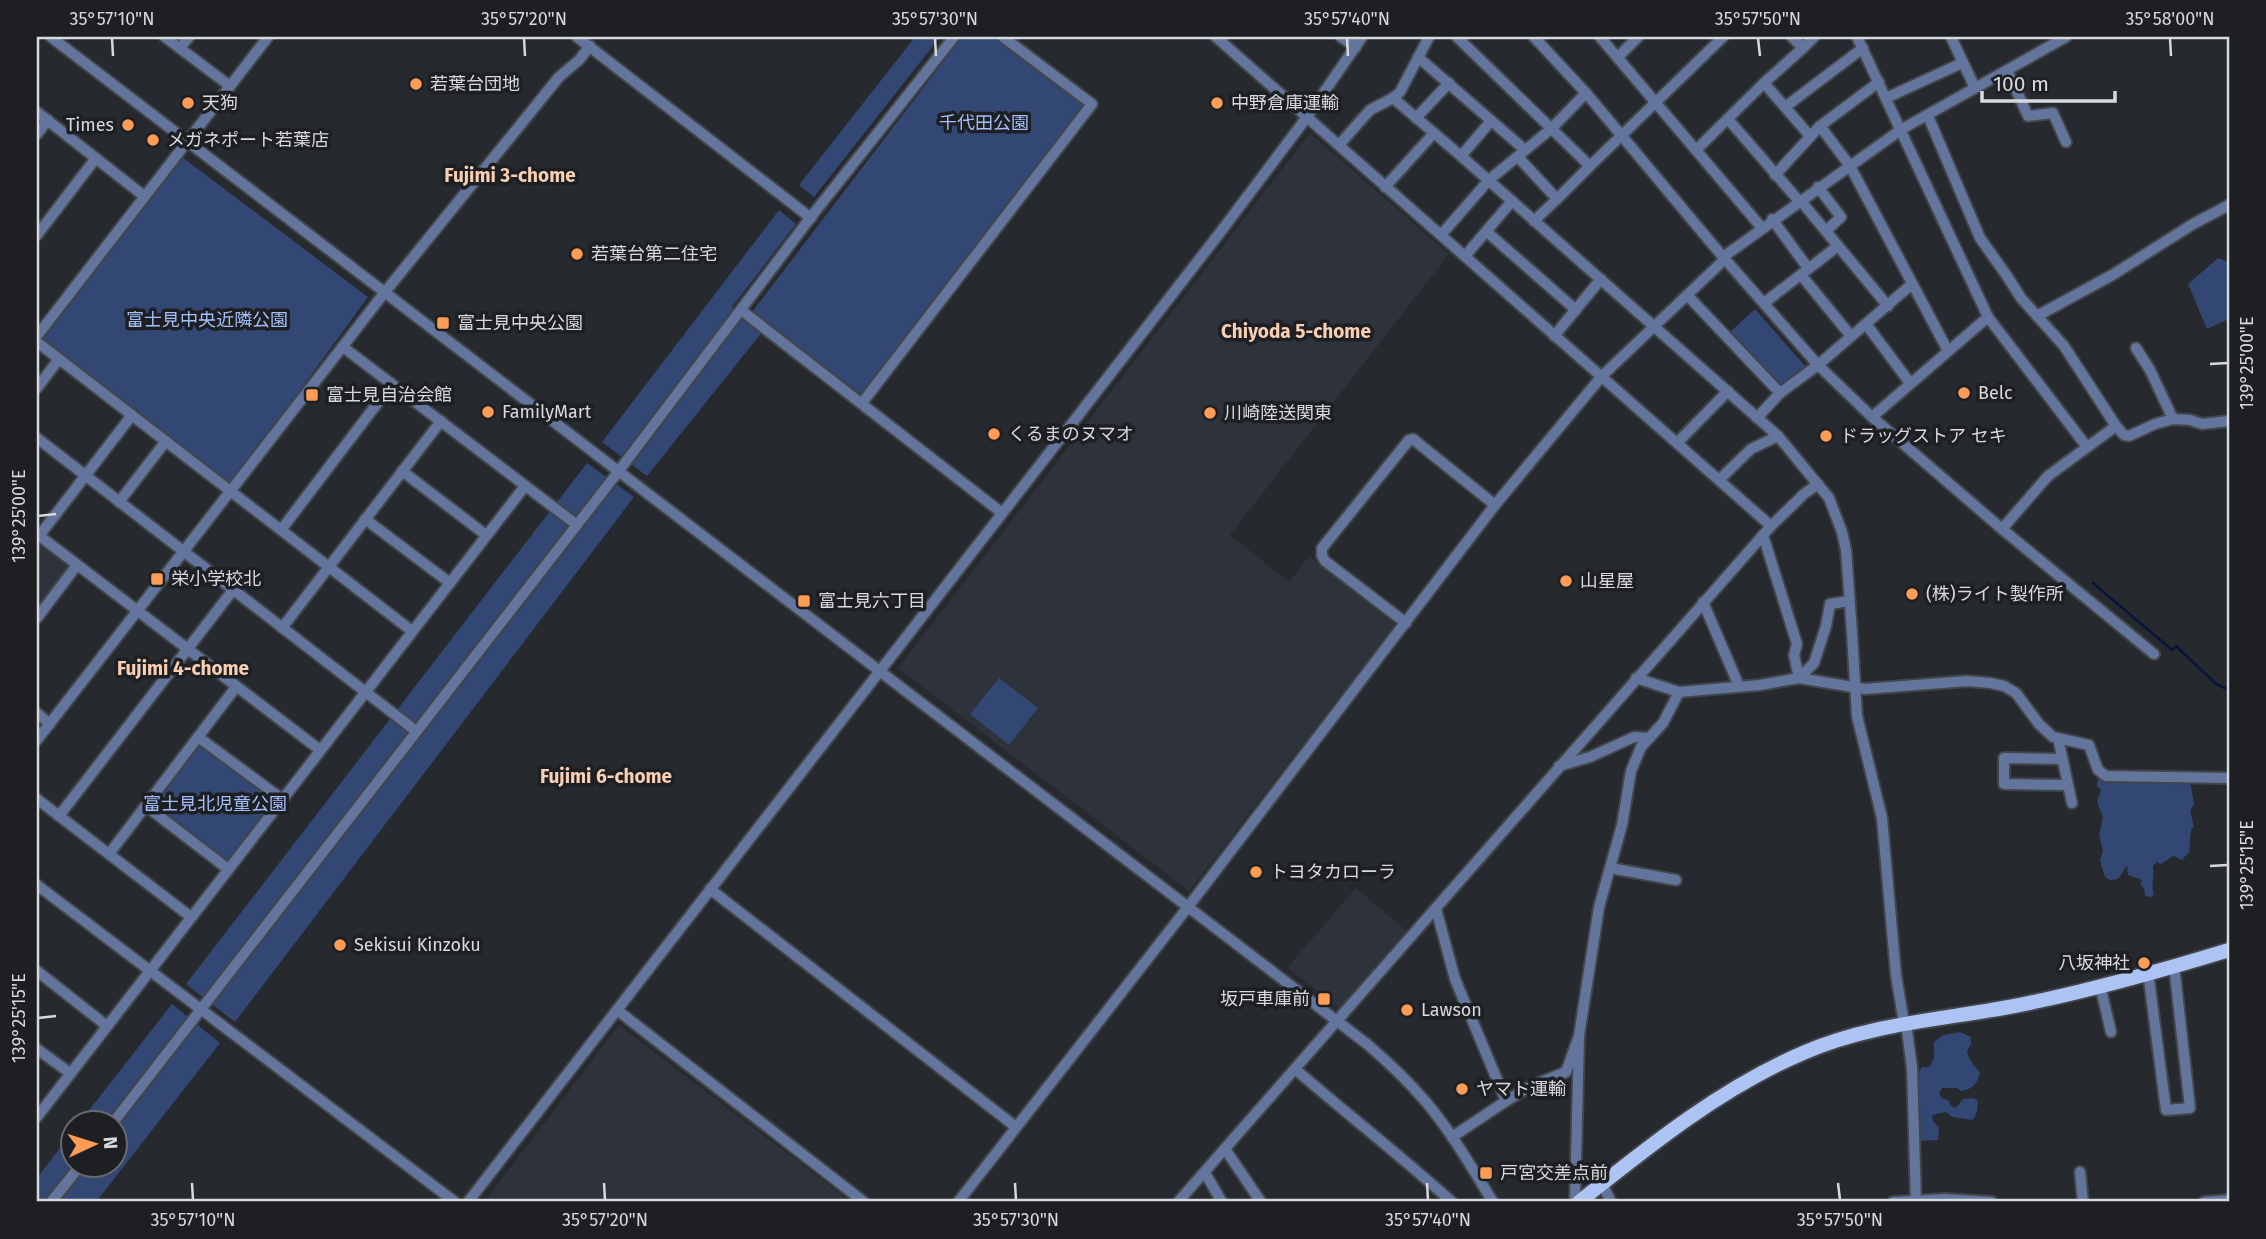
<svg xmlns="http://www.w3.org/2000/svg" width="2266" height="1239" font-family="'Fira Sans','Noto Sans JP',sans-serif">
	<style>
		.built { fill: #2d323b }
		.green { fill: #334774 }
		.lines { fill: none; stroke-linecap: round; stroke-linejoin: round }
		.stream { stroke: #06143e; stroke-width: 2.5 }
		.minor-casing { stroke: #424549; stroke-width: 14 }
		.major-casing { stroke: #424549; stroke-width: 18 }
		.minor { stroke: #63759c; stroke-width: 10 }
		.major { stroke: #adc3f4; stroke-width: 14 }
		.ticks { fill: none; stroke: #d7d9dc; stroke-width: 2.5 }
		.poi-dot { fill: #fd9d55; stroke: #1d1f23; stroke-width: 2.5 }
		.labels { text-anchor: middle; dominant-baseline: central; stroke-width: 7; stroke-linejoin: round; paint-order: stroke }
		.poi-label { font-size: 18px; fill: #d7d9dc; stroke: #1d1f23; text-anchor: start }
		.park-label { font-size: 18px; fill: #a3befa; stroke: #1d1f23 }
		.neighbourhood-label { font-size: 19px; font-weight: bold; fill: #f9cfb3; stroke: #1d1f23 }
		.neatline { fill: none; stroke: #d7d9dc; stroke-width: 2.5 }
		.ticks-label { font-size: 18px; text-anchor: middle; fill: #d7d9dc }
	</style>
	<rect width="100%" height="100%" fill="#26292d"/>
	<g class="built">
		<path d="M 1310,133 L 1449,254 L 1230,535 L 1289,582 L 1309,556 L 1397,623 L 1189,891 L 898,668 Z"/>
		<path d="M 37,539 L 69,565 L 37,607 Z"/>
		<path d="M 1356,888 L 1407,931 L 1339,1009 L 1288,967 Z"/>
		<path d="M 619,1025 L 851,1202 L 484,1202 Z"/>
	</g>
	<g class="green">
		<path d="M 915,37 L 940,37 L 814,197 L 799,185 Z"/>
		<path d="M 962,37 L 996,37 L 1088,105 L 862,395 L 752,312 Z"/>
		<path d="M 182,157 L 368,297 L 230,486 L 42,340 Z"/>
		<path d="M 779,210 L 796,224 L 732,307 L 763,331 L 647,476 L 602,442 Z"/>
		<path d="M 2218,258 L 2229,262 L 2229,319 L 2207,329 L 2188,284 Z"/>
		<path d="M 1755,309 L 1805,366 L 1805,369 L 1784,388 L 1730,332 Z"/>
		<path d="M 587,463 L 634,497 L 235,1022 L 186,984 Z"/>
		<path d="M 999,678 L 1038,708 L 1009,745 L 970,714 Z"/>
		<path d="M 198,737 L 282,799 L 228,869 L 146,806 Z"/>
		<path d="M 2098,776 L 2126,782 L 2136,780 L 2144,783 L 2153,779 L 2190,780 L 2194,805 L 2190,810 L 2194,827 L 2191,829 L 2189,852 L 2182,860 L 2173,856 L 2161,864 L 2157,862 L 2153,866 C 2155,875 2150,888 2154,894 L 2151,897 L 2145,896 L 2144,888 L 2140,884 L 2142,880 L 2128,875 L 2127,865 L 2118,879 L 2110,880 L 2105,877 L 2100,861 L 2103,851 L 2099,835 L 2103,817 L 2097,802 L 2101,790 L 2097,786 Z"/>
		<path d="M 172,1004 L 220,1043 L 96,1202 L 37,1202 L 37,1178 L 73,1131 L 74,1166 L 116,1166 L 116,1124 L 79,1123 Z"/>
		<path d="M 1960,1032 L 1971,1037 L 1971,1044 L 1967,1051 L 1970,1060 L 1980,1073 C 1976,1085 1973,1089 1961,1091 L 1957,1088 L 1942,1088 L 1939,1094 L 1942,1098 L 1948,1100 L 1951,1106 L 1956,1108 L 1963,1099 L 1973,1098 L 1978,1101 L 1977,1112 L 1973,1120 L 1952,1117 L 1946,1112 L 1932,1115 L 1933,1121 L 1939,1128 L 1938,1140 L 1919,1141 C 1919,1130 1920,1118 1920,1106 C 1919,1092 1913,1080 1922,1067 L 1929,1067 C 1937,1057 1933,1053 1934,1042 L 1943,1035 Z"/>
	</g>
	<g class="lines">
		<path class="stream" d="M 2093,583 L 2172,650 L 2176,646 L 2216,684 L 2229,690"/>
		<defs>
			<g id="minor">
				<path d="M 51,37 L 1367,1044 C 1388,1062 1408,1081 1426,1102 C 1452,1133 1472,1168 1493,1202"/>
				<path d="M 165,37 L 230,86"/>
				<path d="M 577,37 L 811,218"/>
				<path d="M 1216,37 L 1771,526"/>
				<path d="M 1341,37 L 1356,47"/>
				<path d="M 1457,37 L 1590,166 L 1723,37"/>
				<path d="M 1534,37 L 1586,93 L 1723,257 L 1818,365 L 1872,417 L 2002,529 L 2154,654"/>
				<path d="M 1600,37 L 1762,228"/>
				<path d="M 1792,37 L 1803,48 L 1814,37"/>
				<path d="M 1857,37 L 1988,317 L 2087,447"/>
				<path d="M 1951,37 L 1975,88"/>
				<path d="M 180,48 L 189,37"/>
				<path d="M 1418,57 L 1525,150"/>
				<path d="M 1618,57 L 1638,37"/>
				<path d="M 2007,70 L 2028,116 L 2053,113 L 2066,142"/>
				<path d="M 1764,83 L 1803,48"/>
				<path d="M 1393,98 L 1461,156"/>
				<path d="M 1886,98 L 1962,63"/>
				<path d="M 1785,107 L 1863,48"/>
				<path d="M 37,112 L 144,196"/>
				<path d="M 1928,116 L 1980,238 L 2007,276 L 2021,298 L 2064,346 L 2116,426 L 2048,476 L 2002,529"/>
				<path d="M 1416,118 L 1449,83"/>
				<path d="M 1728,119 L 1799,201"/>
				<path d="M 1491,121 L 1461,156 L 1778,436 L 1829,498 L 1842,532 L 1846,550 L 1852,633 L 1857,716 L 1882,818 L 1896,975 L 1904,1023"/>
				<path d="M 1820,126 L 1850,166 L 1948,351"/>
				<path d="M 37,134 L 48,120"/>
				<path d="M 1339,145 L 1370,110 L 1393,98 L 1400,92 L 1429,37"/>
				<path d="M 1696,150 L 1764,83 L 1810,136"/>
				<path d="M 1518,157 L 1557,199 L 1534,221"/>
				<path d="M 1775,175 L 1820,126 L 1879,82"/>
				<path d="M 1385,187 L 1434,133"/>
				<path d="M 1818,187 L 1841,217 L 1826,231"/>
				<path d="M 1557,199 L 1590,166"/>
				<path d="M 1800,200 L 1888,306"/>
				<path d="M 1772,219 L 1808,268"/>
				<path d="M 1487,232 L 1576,310"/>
				<path d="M 37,235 L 96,158"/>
				<path d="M 1441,235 L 1489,180 L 1552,128 L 1586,93"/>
				<path d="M 1465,256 L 1512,201"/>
				<path d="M 1723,257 L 1902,129 L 2066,37"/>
				<path d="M 1801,275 L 1851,336"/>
				<path d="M 1688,296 L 1780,393"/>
				<path d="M 1764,303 L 1838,246"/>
				<path d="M 741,310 L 1002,513"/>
				<path d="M 2037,316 L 2114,274 L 2193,224 L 2229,205"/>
				<path d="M 1866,324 L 1910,383"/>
				<path d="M 37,336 L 268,37"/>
				<path d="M 1554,336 L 1601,279"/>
				<path d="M 37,342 L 412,631"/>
				<path d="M 343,347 L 577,525"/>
				<path d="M 2136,348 L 2150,370 L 2173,419"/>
				<path d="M 37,388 L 59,359"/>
				<path d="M 862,403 L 1092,104 L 1003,37"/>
				<path d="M 1872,417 L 1988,317"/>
				<path d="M 1757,418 L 1780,393 L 1818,365 L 1912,284"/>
				<path d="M 2116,426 L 2124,435 L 2129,436 L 2155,424 L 2173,419 L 2190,420 L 2202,424 L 2229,421"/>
				<path d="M 37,438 L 416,731"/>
				<path d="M 1678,442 L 1728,391"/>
				<path d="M 402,471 L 486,535"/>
				<path d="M 1720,479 L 1751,449 L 1778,436"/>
				<path d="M 119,502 L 166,441"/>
				<path d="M 365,519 L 450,583"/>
				<path d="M 281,530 L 392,384"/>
				<path d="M 37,534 L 320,750"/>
				<path d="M 1763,535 L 1797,644 L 1794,655 L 1799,678"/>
				<path d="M 39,536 L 132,415"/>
				<path d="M 1703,602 L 1739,686"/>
				<path d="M 37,618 L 77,565"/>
				<path d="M 1406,623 L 1325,561 L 1322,556 L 1322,548 L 1409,440 L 1413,439 L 1495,505"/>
				<path d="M 282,628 L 441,421"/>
				<path d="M 1636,678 L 1679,692 L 1760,685 L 1799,678 L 1865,689 L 1967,681 L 1990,683 L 2004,686 L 2016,693 L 2039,724 L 2053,737 L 2089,745 L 2098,770 L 2106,776 L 2229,778"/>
				<path d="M 1799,678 L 1814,663 L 1826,626 L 1830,604 L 1849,601"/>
				<path d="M 37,713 L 50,724"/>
				<path d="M 198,737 L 282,799"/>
				<path d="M 2058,738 L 2072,803"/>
				<path d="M 37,740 L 385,292 L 559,77 L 579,60 L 590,46"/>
				<path d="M 2061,759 L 2004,758 L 2004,784 L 2067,785"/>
				<path d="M 1559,766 L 1590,757 L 1634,737 L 1649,738"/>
				<path d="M 37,799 L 191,917"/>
				<path d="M 146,806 L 228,869"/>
				<path d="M 59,816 L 233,590"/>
				<path d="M 109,854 L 236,687"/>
				<path d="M 1610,868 L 1676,880"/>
				<path d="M 37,885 L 455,1202"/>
				<path d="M 710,889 L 1016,1127"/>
				<path d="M 1436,909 L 1455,979 L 1506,1101 L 1452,1137"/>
				<path d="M 37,971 L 107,1026"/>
				<path d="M 2148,972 L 2166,1110 L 2190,1108 L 2174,965"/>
				<path d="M 2100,985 L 2111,1032"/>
				<path d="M 617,1010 L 864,1202"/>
				<path d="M 1906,1023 L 1912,1068 L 1916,1202"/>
				<path d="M 1579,1036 L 1599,907 L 1622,825 L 1631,771 L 1641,747 L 1663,723 L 1679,692"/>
				<path d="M 37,1049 L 70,1073"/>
				<path d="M 1295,1069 C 1347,1114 1401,1156 1452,1202"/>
				<path d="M 1506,1101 L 1531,1086 L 1566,1072 L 1579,1036 L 1575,1202"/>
				<path d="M 37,1117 L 525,486"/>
				<path d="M 112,1124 L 618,472 L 814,213 L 954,37"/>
				<path d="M 1225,1149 L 1261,1202"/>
				<path d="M 2080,1172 L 2083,1202"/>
				<path d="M 1205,1173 L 1222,1202"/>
				<path d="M 1602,1183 L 1611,1202"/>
				<path d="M 51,1202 L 80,1166"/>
				<path d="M 468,1202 L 1222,230 L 1307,117 L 1362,37"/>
				<path d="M 958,1202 L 1188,907 L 1495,505 L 1602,376 L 1725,259"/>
				<path d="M 1178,1202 L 1771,526 L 1804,494 L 1818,484"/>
				<path d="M 1893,1202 L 1945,1199 L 1992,1202"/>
				<path d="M 2204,1202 L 2229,1200"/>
			</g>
			<path id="major" d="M 1579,1202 C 1648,1147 1721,1088 1803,1053 C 1869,1024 1939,1020 2009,1007 C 2083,993 2157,972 2229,950"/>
		</defs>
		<use href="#minor" class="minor-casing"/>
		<use href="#major" class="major-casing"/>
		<use href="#minor" class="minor"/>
		<use href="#major" class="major"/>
	</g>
	<path class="ticks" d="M 112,38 L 113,56M 524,38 L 525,56M 935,38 L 936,56M 1347,38 L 1348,56M 1758,38 L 1760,56M 2170,38 L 2171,56M 2210,364 L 2228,363M 38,516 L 56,514M 2210,866 L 2228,865M 38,1018 L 56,1016M 192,1183 L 193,1200M 604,1183 L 605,1200M 1015,1183 L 1016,1200M 1427,1183 L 1428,1200M 1838,1183 L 1840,1200"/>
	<g class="poi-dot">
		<circle cx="416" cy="84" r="7"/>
		<circle cx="188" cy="103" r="7"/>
		<circle cx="1217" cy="103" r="7"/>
		<circle cx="128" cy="125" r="7"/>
		<circle cx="153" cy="140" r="7"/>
		<circle cx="577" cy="254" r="7"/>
		<rect x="436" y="316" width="14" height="14" rx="3.5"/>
		<circle cx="1964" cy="393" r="7"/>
		<rect x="305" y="388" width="14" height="14" rx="3.5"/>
		<circle cx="488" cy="412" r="7"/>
		<circle cx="1210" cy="413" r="7"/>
		<circle cx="994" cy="434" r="7"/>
		<circle cx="1826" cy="436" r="7"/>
		<rect x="150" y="572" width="14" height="14" rx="3.5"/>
		<circle cx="1566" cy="581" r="7"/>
		<circle cx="1912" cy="594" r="7"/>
		<rect x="797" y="594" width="14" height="14" rx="3.5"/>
		<circle cx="1256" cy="872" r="7"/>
		<circle cx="340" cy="945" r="7"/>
		<circle cx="2144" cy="963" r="7"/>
		<rect x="1317" y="992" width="14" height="14" rx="3.5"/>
		<circle cx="1407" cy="1010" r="7"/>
		<circle cx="1462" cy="1089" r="7"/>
		<rect x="1479" y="1166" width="14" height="14" rx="3.5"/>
	</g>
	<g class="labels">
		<g class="poi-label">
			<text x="430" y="84">若葉台団地</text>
			<text x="202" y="103">天狗</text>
			<text x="1231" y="103">中野倉庫運輸</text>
			<text x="114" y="125" text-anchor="end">Times</text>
			<text x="167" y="140">メガネポート若葉店</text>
			<text x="591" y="254">若葉台第二住宅</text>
			<text x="457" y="323">富士見中央公園</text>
			<text x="1978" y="393">Belc</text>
			<text x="326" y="395">富士見自治会館</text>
			<text x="502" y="412">FamilyMart</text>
			<text x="1224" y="413">川崎陸送関東</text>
			<text x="1008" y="434">くるまのヌマオ</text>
			<text x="1840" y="436">ドラッグストア セキ</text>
			<text x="171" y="579">栄小学校北</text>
			<text x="1580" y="581">山星屋</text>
			<text x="1926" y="594">(株)ライト製作所</text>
			<text x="818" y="601">富士見六丁目</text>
			<text x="1270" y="872">トヨタカローラ</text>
			<text x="354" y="945">Sekisui Kinzoku</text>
			<text x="2130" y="963" text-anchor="end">八坂神社</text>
			<text x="1310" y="999" text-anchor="end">坂戸車庫前</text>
			<text x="1421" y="1010">Lawson</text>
			<text x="1476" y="1089">ヤマト運輸</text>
			<text x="1500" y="1173">戸宮交差点前</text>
		</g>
		<g class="park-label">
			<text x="984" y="123">千代田公園</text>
			<text x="207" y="320">富士見中央近隣公園</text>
			<text x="215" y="804">富士見北児童公園</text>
		</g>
		<g class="neighbourhood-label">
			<text x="510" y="175">Fujimi 3-chome</text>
			<text x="1296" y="331">Chiyoda 5-chome</text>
			<text x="183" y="668">Fujimi 4-chome</text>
			<text x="606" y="776">Fujimi 6-chome</text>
		</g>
	</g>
	<rect width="2266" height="1239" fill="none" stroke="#1d1f23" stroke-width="77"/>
	<g transform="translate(94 1144) rotate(86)"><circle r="33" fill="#1d1f23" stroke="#67696d" stroke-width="2"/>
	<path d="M0-5L12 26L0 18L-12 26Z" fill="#fd9d55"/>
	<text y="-10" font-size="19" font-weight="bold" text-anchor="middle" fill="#d7d9dc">N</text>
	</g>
	<path d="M1982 91v10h133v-10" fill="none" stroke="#d7d9dc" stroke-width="3.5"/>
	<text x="1993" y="91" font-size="21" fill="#d7d9dc" stroke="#1d1f23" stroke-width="5" paint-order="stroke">100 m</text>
	<rect x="38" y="38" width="2190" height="1162" class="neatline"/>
	<g class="ticks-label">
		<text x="112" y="25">35°57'10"N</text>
		<text x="524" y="25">35°57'20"N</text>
		<text x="935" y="25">35°57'30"N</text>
		<text x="1347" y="25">35°57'40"N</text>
		<text x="1758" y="25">35°57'50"N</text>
		<text x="2170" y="25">35°58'00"N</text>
		<text transform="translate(2247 363) rotate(-90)" y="6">139°25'00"E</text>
		<text transform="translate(19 516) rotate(-90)" y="6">139°25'00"E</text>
		<text transform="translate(2247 865) rotate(-90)" y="6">139°25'15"E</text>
		<text transform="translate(19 1018) rotate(-90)" y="6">139°25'15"E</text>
		<text x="193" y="1226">35°57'10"N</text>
		<text x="605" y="1226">35°57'20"N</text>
		<text x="1016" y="1226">35°57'30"N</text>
		<text x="1428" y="1226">35°57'40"N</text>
		<text x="1840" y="1226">35°57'50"N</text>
	</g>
</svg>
